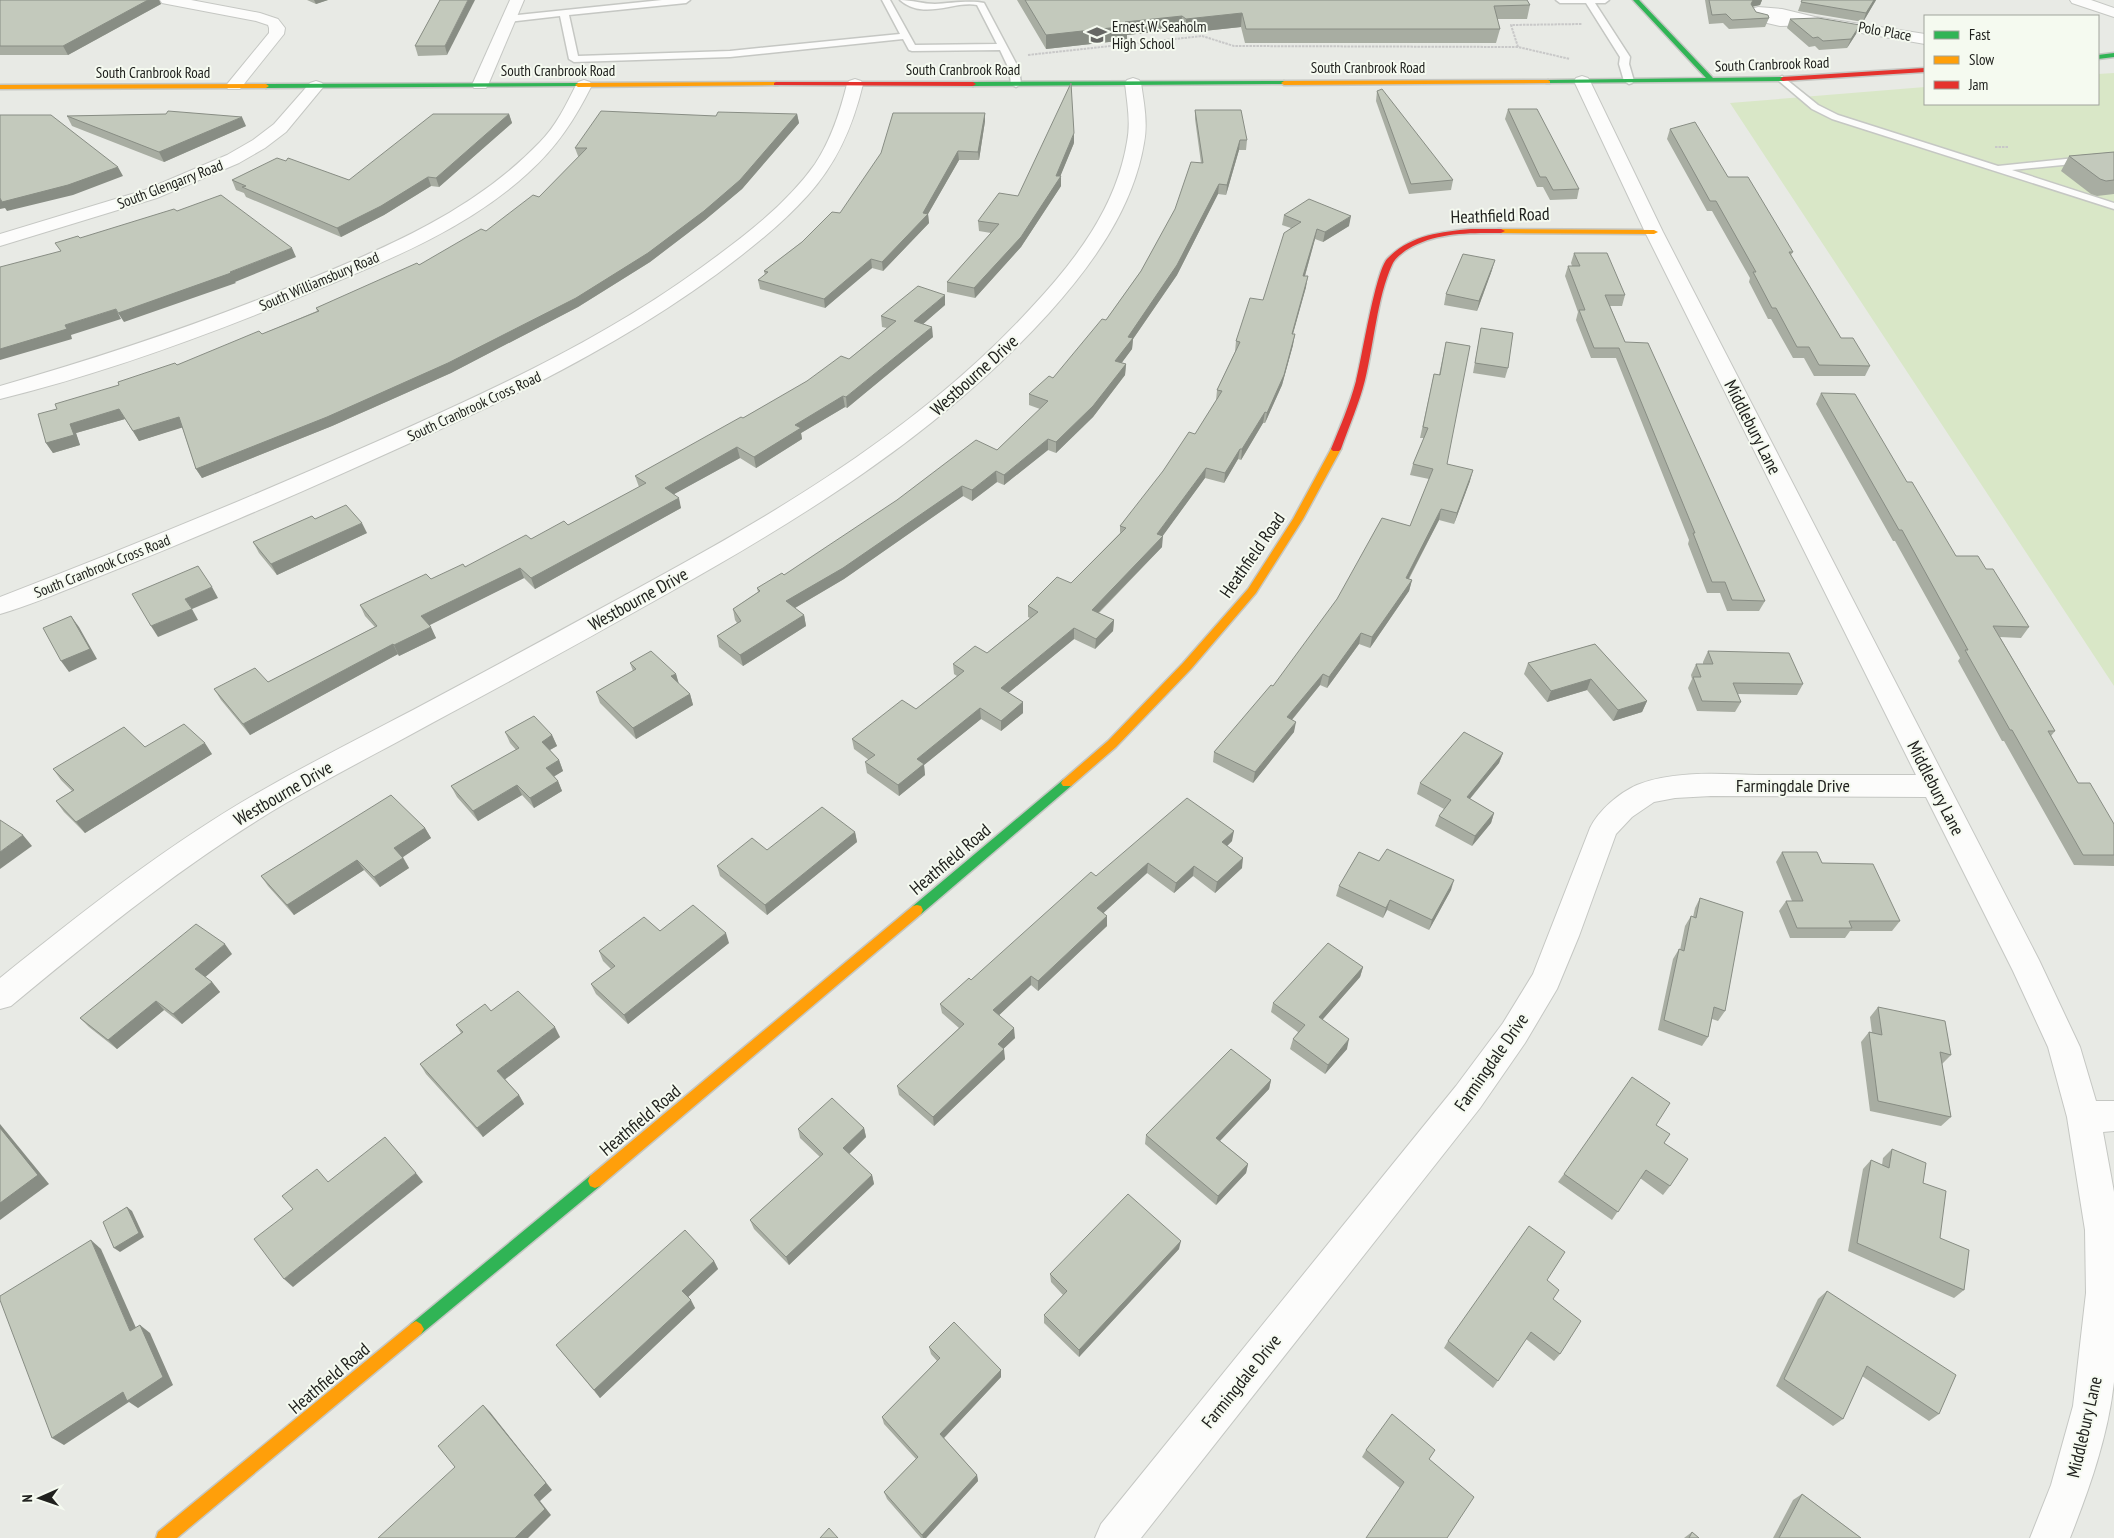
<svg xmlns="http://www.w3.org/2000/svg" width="2114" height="1538" font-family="'PT Sans Narrow',sans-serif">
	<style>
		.green { fill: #d9e7c7 }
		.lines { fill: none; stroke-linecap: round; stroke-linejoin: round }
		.lane-casing { stroke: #c5c7c3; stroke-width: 3 }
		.street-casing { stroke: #c5c7c3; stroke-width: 2 }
		.fast-casing { stroke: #c5c7c3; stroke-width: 3 }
		.slow-casing { stroke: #c5c7c3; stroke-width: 3 }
		.jam-casing { stroke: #c5c7c3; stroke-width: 3 }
		.path { stroke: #c8c8c8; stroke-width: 2; stroke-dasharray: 2.5 1; stroke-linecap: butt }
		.lane { fill: #fcfcfb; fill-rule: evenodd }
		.street { fill: #fcfcfb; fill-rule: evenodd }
		.fast { fill: #30b455; fill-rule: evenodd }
		.slow { fill: #ff9f0a; fill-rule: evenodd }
		.jam { fill: #e5322d; fill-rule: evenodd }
		.wall { fill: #a8ada2 }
		.shaded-wall { fill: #888d84 }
		.building { fill: #c3c9bc; stroke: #888d84 }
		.labels { text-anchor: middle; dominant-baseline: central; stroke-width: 4; stroke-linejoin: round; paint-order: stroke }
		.far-poi-label { font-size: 15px; fill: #20211e; stroke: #f5faf0; text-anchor: start }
		.far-street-label { font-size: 15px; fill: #20211e; stroke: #f5faf0 }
		.street-label { font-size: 18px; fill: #20211e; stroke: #f5faf0 }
	</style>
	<rect width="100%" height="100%" fill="#e8eae5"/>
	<path class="green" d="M 2114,73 L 2114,686 L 1730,103 L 1925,87 L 1925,104 L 2098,104 L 2098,74 Z"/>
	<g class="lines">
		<defs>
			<g id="lane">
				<path d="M 662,0 L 690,0 L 686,3 L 569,15 L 578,56 L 730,51 L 900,34 L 882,0 L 890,0 L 915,45 L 997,44 L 977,5 C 955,0 924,21 900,0 C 912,0 923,4 935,4 C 949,3 972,0 984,3 L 1019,69 L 1021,84 L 1016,87 L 1011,84 L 1009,69 L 1000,50 L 912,51 L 909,50 L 903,39 L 730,57 L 574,62 L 569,59 L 560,16 L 508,22 L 504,19 L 508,16 Z"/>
				<path d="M 1556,0 L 1609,0 L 1605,3 L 1595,3 L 1630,57 L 1629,64 L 1634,81 L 1632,83 L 1629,84 L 1624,81 L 1619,64 L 1620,57 L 1586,3 L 1560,3 Z"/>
				<path d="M 1782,76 L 1818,105 L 1838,115 L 1998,166 L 2114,154 L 2114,160 L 2012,170 L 2114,203 L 2114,209 L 1832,119 L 1812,109 L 1779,81 L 1777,79 Z"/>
			</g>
			<g id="street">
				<path d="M 160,0 L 191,0 L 260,13 L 278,19 L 285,28 L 284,34 L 240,89 L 228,89 L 226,86 L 228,83 L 269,33 L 269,28 L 268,25 L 256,21 L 167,4 L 162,3 Z"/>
				<path d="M 510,0 L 524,0 L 488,85 L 486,88 L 474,88 L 472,85 Z"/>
				<path d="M 2070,0 L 2091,0 L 2114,8 L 2114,17 L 2072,3 Z"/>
				<path d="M 1758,7 L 1782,9 L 1815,17 L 1925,34 L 1925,44 L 1815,25 L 1780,26 L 1754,20 L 1749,12 L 1751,9 Z"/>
				<path d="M 1582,76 L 1588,78 L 1590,81 L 1663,232 L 2039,960 L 2080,1047 L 2096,1101 L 2114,1101 L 2114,1131 L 2103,1132 L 2114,1192 L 2114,1382 C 2108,1436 2090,1487 2070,1538 L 2030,1538 L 2051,1485 L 2073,1406 L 2086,1293 L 2085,1230 L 2067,1117 L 2048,1047 L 2013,971 L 1926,797 L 1711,796 L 1675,798 L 1654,802 L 1632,817 L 1616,834 L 1579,936 L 1557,989 L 1525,1043 L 1480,1108 L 1141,1538 L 1095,1538 L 1101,1524 L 1456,1086 L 1503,1023 L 1533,974 L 1590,828 C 1599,810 1619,793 1637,785 C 1674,770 1720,774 1759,775 C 1811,775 1863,775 1916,775 L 1645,232 L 1574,81 L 1576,78 Z"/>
				<path d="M 1133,78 L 1139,80 L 1141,83 C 1144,103 1148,123 1144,143 C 1133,209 1092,265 1049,313 C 942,431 809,514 672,591 C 592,636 513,680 432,723 C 383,750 334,775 286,803 C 187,861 99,933 11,1006 L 0,1009 L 0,978 C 86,909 172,841 268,787 C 316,760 365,735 413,710 C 475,677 536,644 598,610 C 753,526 910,440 1031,308 C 1075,261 1116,208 1127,142 C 1131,122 1127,103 1125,83 L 1127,80 Z"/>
				<path d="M 855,79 L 861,81 L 863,84 C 853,126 837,163 808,195 C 781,225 749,250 717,274 C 628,339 530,389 430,434 C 366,463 302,492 238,519 C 187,541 135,562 83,583 C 56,594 28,606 0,614 L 0,597 C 127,548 254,496 378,441 C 490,391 602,340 702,267 C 742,238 786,205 815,164 C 831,140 840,112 847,84 L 849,81 Z"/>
				<path d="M 584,80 L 590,82 L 592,85 C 575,119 557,147 528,173 C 466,230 384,262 307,294 C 208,335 105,373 0,399 L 0,386 C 101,357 200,324 297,284 C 384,249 474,211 540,142 C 556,126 566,105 576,85 L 578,82 Z"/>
				<path d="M 316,81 L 322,83 L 324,86 L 286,132 L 265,148 L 239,163 L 157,198 L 0,246 L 0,234 L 145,190 L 227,155 L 253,140 L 274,124 L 310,83 Z"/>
			</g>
			<g id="fast">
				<path d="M 1633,0 L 1639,0 L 1713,78 L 1783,77 L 1786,79 L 1783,81 L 1546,83 L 1546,81 L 1548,80 L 1706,78 Z"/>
				<path d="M 2114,53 L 2114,57 L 2098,59 L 2098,55 Z"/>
				<path d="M 1284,81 L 1287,83 L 1286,84 L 973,86 L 970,84 L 973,82 Z"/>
				<path d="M 578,83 L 580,84 L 580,86 L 266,88 L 263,86 L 266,84 Z"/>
				<path d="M 1067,779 L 1071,780 L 1073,783 L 1071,786 L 921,914 L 917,915 L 913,914 L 911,910 L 913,906 L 1063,780 Z"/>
				<path d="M 595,1174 L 600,1176 L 602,1181 L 600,1186 L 421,1334 L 416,1337 L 411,1334 L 408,1329 L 411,1324 L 590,1176 Z"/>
			</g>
			<g id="slow">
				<path d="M 1548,80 L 1550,81 L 1550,83 L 1284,85 L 1281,83 L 1284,81 Z"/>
				<path d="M 776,82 L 778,83 L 778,85 L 578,87 L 575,85 L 578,83 Z"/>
				<path d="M 0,85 L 266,84 L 269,86 L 266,88 L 0,89 Z"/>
				<path d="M 1498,229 L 1654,230 L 1658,232 L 1654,234 L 1501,233 L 1497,231 Z"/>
				<path d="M 1336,446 L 1341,449 L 1303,519 L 1256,593 L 1191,669 L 1116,747 L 1071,786 L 1063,786 L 1061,783 L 1063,780 L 1108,741 L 1183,663 L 1248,589 L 1293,519 L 1331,449 Z"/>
				<path d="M 917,905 L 921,906 L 923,910 L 921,914 L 600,1186 L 595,1188 L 590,1186 L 588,1181 L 590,1176 L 913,906 Z"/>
				<path d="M 416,1321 L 421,1324 L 424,1329 L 421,1334 L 177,1538 L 156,1538 L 158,1532 L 411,1324 Z"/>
			</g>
			<g id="jam">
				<path d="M 1925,68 L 1925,72 L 1783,81 L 1780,79 L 1783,77 Z"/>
				<path d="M 776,82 L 973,82 L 976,84 L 973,86 L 774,85 L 774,83 Z"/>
				<path d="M 1471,229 L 1501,229 L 1505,231 L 1501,233 C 1470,233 1436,232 1408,249 C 1403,252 1394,259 1392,265 C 1377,298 1374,344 1365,380 C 1359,404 1349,426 1341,449 L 1339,451 L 1333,451 L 1331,449 C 1340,427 1350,404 1356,381 C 1362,358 1375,273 1387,259 C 1410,235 1440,232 1471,229 Z"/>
			</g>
		</defs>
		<use href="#lane" class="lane-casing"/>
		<use href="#street" class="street-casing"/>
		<use href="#fast" class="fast-casing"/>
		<use href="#slow" class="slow-casing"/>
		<use href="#jam" class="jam-casing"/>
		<g class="path">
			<path d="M 1518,47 L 1511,25 L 1582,24"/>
			<path d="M 1028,55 L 1202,36 L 1234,46 L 1518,47 L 1570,59"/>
			<path d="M 1995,147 L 2009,147"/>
		</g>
		<use href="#lane" class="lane"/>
		<use href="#street" class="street"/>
		<use href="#fast" class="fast"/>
		<use href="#slow" class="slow"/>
		<use href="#jam" class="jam"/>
	</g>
	<g class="wall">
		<path d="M 0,0 L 159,0 L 161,4 L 68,55 L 0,55 Z"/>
		<path d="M 307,0 L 328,0 L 316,4 Z"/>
		<path d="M 440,0 L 447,55 L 418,56 L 415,46 Z"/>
		<path d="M 1017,0 L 1527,0 L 1530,5 L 1527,19 L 1497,19 L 1500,29 L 1496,43 L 1245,43 L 1241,27 L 1185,33 L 1181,29 L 1127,35 L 1127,40 L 1046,49 Z"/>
		<path d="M 1705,0 L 1762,0 L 1760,5 L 1752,7 L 1756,12 L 1769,18 L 1765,27 L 1729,29 L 1723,23 L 1709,24 Z"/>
		<path d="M 1802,0 L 1876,0 L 1863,22 L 1798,11 Z"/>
		<path d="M 1790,19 L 1856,34 L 1847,48 L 1819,50 L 1815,46 L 1809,47 L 1787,28 Z"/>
		<path d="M 1377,91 L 1453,180 L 1451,190 L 1409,194 L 1376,101 Z"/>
		<path d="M 1508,109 L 1579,189 L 1577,199 L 1550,200 L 1543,187 L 1537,187 L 1505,119 Z"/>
		<path d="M 1195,110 L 1247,140 L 1246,150 L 1239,150 L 1226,195 L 1218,194 L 1177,275 L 1133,339 L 1132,349 L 1121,363 L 1126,364 L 1125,375 L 1093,417 L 1056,453 L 1048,450 L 1004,485 L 997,482 L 972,501 L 963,496 L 844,579 L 795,608 L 804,615 L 806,626 L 743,666 L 719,647 L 717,636 L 737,623 L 735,620 L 733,609 L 758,592 L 757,588 L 784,575 L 997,450 L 1040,409 L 1029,405 L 1029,394 L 1053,378 L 1106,320 L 1141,271 L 1201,163 L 1195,119 Z"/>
		<path d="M 985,113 L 985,121 L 979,160 L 959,160 L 928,214 L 929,223 L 883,271 L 872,268 L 825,308 L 760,289 L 758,280 L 765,275 L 764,271 L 840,213 Z"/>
		<path d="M 166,114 L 246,126 L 164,162 L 72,126 L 67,116 Z"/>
		<path d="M 509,114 L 512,123 L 439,187 L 431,186 L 384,215 L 341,237 L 246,197 L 244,193 L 236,190 L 232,180 L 286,161 L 349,180 Z"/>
		<path d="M 797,114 L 799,123 L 742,189 L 705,220 L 650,262 L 578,307 L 451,373 L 332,426 L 202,478 L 196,469 L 182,427 L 139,441 L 125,419 L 76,433 L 80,445 L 53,453 L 46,443 L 57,409 L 119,385 L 177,365 L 262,334 L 317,311 L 316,308 L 419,265 L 486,231 L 539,197 L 579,157 L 578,156 L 575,148 L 716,116 Z"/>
		<path d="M 1670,129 L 1728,177 L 1793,252 L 1791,255 L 1841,338 L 1870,366 L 1865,376 L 1814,376 L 1804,358 L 1793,358 L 1771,319 L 1768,319 L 1749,282 L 1750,278 L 1712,211 L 1707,211 L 1667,139 Z"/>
		<path d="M 1074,143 L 1060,176 L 1061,176 L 1061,186 L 1021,247 L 975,298 L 947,292 L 947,282 L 991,233 L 979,231 L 978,221 L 1018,196 Z"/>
		<path d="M 2114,152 L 2114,194 L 2097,196 L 2091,194 L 2061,171 L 2069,156 Z"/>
		<path d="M 1284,215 L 1349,226 L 1323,242 L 1315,239 L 1305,276 L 1306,287 L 1293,334 L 1293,345 L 1282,385 L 1265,423 L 1263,423 L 1241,460 L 1238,459 L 1224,483 L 1205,478 L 1162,536 L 1162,547 L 1099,613 L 1114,620 L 1113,631 L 1095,649 L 1074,639 L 1008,693 L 1023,702 L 1023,713 L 1001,731 L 981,719 L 924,765 L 925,775 L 899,796 L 867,773 L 865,762 L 869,760 L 854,749 L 852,739 L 916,709 L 957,676 L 954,674 L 953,664 L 987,653 L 1030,618 L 1028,617 L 1028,606 L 1071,583 L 1120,533 L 1120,526 L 1195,434 L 1216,401 L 1217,390 L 1235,352 L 1236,341 L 1263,300 L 1291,228 L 1282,225 Z"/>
		<path d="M 1574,253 L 1625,295 L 1622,306 L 1610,306 L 1625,342 L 1765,601 L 1759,611 L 1727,611 L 1720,593 L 1707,593 L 1688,544 L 1689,540 L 1616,358 L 1591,358 L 1576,320 L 1578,312 L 1565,276 L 1568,266 L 1572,266 L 1571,263 Z"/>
		<path d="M 1492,270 L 1477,311 L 1444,305 L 1446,294 Z"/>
		<path d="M 945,305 L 923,324 L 933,337 L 847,408 L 845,407 L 801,433 L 802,439 L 756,468 L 740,458 L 674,494 L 681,508 L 535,589 L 524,578 L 429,625 L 436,638 L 399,656 L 398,654 L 250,735 L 221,700 L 214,689 L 268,682 L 375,627 L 365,616 L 360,605 L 465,567 L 531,539 L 568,525 L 639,487 L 635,476 L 743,418 L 849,359 L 887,328 L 882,327 L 881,316 Z"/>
		<path d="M 1481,328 L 1508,368 L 1505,378 L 1473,373 Z"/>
		<path d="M 1446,342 L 1447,464 L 1470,481 L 1454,524 L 1439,520 L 1409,579 L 1412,580 L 1409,591 L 1370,648 L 1359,644 L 1327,688 L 1320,685 L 1292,720 L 1294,732 L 1253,783 L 1213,762 L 1214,752 L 1273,686 L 1410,526 L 1429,479 L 1410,475 L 1413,464 L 1424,438 L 1420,438 L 1434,374 L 1439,375 Z"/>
		<path d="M 1821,393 L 1907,482 L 1956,556 L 1986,569 L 2029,627 L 2021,638 L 2000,637 L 2055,731 L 2051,736 L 2078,783 L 2114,824 L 2114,866 L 2074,865 L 2004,741 L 2002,741 L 1958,661 L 1960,658 L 1895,541 L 1893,541 L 1816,404 Z"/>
		<path d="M 315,519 L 367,533 L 277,575 L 259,553 L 253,542 Z"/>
		<path d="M 1595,644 L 1647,701 L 1642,712 L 1613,721 L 1587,690 L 1547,702 L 1524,674 L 1528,663 Z"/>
		<path d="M 1708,651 L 1803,684 L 1797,695 L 1738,694 L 1741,702 L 1735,712 L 1697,711 L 1688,688 L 1692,679 L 1691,675 L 1696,664 L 1703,664 L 1703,662 Z"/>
		<path d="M 630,663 L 676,674 L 678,683 L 690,694 L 693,705 L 636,739 L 600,703 L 596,692 L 633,671 Z"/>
		<path d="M 505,732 L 552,735 L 557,746 L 550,750 L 559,760 L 563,771 L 554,776 L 558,781 L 562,791 L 534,808 L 522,795 L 478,821 L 457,797 L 451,786 L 516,750 L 510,743 Z"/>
		<path d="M 145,747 L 212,754 L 85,833 L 64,812 L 56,801 L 72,791 L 61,780 L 53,769 Z"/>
		<path d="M 1503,753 L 1499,763 L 1470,799 L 1494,813 L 1491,823 L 1472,846 L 1435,826 L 1439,816 L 1444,809 L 1417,794 L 1420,783 Z"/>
		<path d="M 425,828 L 431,838 L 403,857 L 409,868 L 380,887 L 364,870 L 294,915 L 268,886 L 261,876 Z"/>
		<path d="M 855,832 L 857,842 L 767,915 L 720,876 L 717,866 L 767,850 Z"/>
		<path d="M 1232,841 L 1227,846 L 1242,868 L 1215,893 L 1193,876 L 1174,893 L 1147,873 L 1103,913 L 1107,916 L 1107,926 L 1038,991 L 1031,985 L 999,1015 L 1015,1038 L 1003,1049 L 1005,1059 L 934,1126 L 899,1095 L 897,1086 L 959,1028 L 942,1013 L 940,1004 L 971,980 L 1096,876 Z"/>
		<path d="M 1782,852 L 1822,863 L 1900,921 L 1892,931 L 1850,931 L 1845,938 L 1790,938 L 1779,911 L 1786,901 L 1792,901 L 1776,862 Z"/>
		<path d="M 1379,861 L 1451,890 L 1429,930 L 1387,910 L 1383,918 L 1336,896 L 1339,886 Z"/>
		<path d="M 1700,898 L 1725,1011 L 1718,1021 L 1712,1019 L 1708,1037 L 1702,1046 L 1658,1030 L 1673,959 L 1679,949 L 1680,950 L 1685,926 L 1691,916 L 1693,917 L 1695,908 Z"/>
		<path d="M 729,943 L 628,1024 L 596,994 L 591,984 L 611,969 L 603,961 L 599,951 Z"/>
		<path d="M 232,954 L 205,977 L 212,982 L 220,992 L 182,1024 L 164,1010 L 117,1049 L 89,1027 L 80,1018 Z"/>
		<path d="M 1363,967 L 1360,977 L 1322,1020 L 1347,1049 L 1325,1074 L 1290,1049 L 1293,1039 L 1298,1032 L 1271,1012 L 1273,1003 Z"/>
		<path d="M 1878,1007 L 1951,1055 L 1942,1064 L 1951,1117 L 1941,1126 L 1870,1111 L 1861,1042 L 1869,1032 L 1872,1033 L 1870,1017 Z"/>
		<path d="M 491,1011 L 560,1037 L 505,1079 L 519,1095 L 524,1104 L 483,1137 L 426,1074 L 420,1064 L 461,1033 L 456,1025 Z"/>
		<path d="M 1271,1080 L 1269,1089 L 1220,1141 L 1248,1164 L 1246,1173 L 1216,1205 L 1145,1144 L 1146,1135 Z"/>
		<path d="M 1656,1125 L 1664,1143 L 1670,1186 L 1663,1195 L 1640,1178 L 1612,1220 L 1558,1182 L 1564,1174 Z"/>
		<path d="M 864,1128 L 866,1137 L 849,1154 L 872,1175 L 874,1184 L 789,1265 L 754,1229 L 750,1220 L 820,1157 L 800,1138 L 798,1129 Z"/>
		<path d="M 1892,1149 L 1923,1183 L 1940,1238 L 1964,1290 L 1954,1298 L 1848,1251 L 1863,1169 L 1871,1160 L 1882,1165 L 1883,1158 Z"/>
		<path d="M 1179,1249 L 1079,1357 L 1044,1323 L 1044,1315 L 1063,1295 L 1051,1282 L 1050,1274 Z"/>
		<path d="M 714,1261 L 718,1269 L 688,1297 L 695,1308 L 600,1398 L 556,1345 Z"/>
		<path d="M 1547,1280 L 1553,1299 L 1560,1354 L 1554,1361 L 1526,1339 L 1493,1388 L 1444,1348 L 1448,1341 Z"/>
		<path d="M 1827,1291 L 1939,1414 L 1929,1421 L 1862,1376 L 1843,1419 L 1833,1426 L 1776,1386 L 1818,1299 Z"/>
		<path d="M 929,1347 L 1001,1377 L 944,1438 L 977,1475 L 978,1481 L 926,1538 L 921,1538 L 887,1499 L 884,1492 L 916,1459 L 884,1424 L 882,1417 L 937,1361 L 931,1354 Z"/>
		<path d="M 1366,1450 L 1429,1459 L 1400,1488 L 1362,1457 Z"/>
		<path d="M 1802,1494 L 1861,1538 L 1773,1538 L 1793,1500 Z"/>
		<path d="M 1692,1532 L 1699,1538 L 1684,1538 Z"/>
	</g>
	<g class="shaded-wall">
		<path d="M 148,0 L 159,0 L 161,4 L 68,55 L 63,46 Z"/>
		<path d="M 314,0 L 328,0 L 316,4 Z"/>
		<path d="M 468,0 L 475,0 L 447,55 L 445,46 Z"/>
		<path d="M 1753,0 L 1762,0 L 1760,5 L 1750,7 L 1751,4 Z"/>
		<path d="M 1874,0 L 1876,0 L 1863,22 L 1866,13 Z"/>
		<path d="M 1242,13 L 1241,27 L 1185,33 L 1186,19 Z"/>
		<path d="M 1182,16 L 1181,29 L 1127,35 L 1127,40 L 1046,49 L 1046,35 L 1125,22 Z"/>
		<path d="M 1860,25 L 1856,34 L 1847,48 L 1851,39 Z"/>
		<path d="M 985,113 L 985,121 L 979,160 L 978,152 Z"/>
		<path d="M 509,114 L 512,123 L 439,187 L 436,178 Z"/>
		<path d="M 797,114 L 799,123 L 742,189 L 705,220 L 650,262 L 578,307 L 451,373 L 332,426 L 202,478 L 196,469 Z"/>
		<path d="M 242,117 L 246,126 L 164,162 L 159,152 Z"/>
		<path d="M 1074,133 L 1074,143 L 1058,182 L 1061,176 L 1061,186 L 1021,247 L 975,298 L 974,288 L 1056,176 Z"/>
		<path d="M 1240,140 L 1239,150 L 1226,195 L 1227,185 Z"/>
		<path d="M 958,151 L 959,160 L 928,214 L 929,223 L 883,271 L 882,262 L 923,213 Z"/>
		<path d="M 118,167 L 123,176 L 73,195 L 7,211 L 5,208 L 0,209 L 0,198 Z"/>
		<path d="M 428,177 L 431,186 L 384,215 L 341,237 L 337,228 Z"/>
		<path d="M 1219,184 L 1218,194 L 1177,275 L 1133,339 L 1132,349 L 1115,372 L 1115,361 L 1128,337 Z"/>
		<path d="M 1351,216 L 1349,226 L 1323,242 L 1325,232 Z"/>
		<path d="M 1317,229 L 1315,239 L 1302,286 L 1303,276 Z"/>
		<path d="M 292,248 L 296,257 L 235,282 L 236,283 L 124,322 L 118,313 L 230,272 Z"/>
		<path d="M 871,259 L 872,268 L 825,308 L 824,299 Z"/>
		<path d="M 1495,260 L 1492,270 L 1477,311 L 1479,301 Z"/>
		<path d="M 1308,276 L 1306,287 L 1290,344 L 1292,334 Z"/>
		<path d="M 945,295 L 945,305 L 915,331 L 914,321 Z"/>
		<path d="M 116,309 L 121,319 L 71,335 L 72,339 L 0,360 L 0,349 L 65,325 Z"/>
		<path d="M 932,327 L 933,337 L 847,408 L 846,397 Z"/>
		<path d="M 1295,334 L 1293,345 L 1282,385 L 1265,423 L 1267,413 Z"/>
		<path d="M 1126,364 L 1125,375 L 1093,417 L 1056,453 L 1056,442 Z"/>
		<path d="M 843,396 L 845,407 L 801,433 L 802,439 L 756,468 L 754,457 L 795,425 Z"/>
		<path d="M 119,409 L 125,419 L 76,433 L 80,445 L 53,453 L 46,443 L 70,424 Z"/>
		<path d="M 1265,412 L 1263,423 L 1241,460 L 1242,449 Z"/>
		<path d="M 179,417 L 184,427 L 139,441 L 133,431 Z"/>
		<path d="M 1048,439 L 1048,450 L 1004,485 L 1004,475 Z"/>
		<path d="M 737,447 L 740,458 L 667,498 L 665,488 Z"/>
		<path d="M 1240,449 L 1238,459 L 1224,483 L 1225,473 Z"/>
		<path d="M 1206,468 L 1205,478 L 1162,537 L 1163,536 L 1162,547 L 1091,620 L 1092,610 L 1157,534 Z"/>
		<path d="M 1473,470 L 1470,481 L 1454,524 L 1457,513 Z"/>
		<path d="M 996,471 L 997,482 L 972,501 L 972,490 Z"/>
		<path d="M 962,486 L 963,496 L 844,579 L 788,612 L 786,601 Z"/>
		<path d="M 679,498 L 681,508 L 535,589 L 531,578 Z"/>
		<path d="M 1441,509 L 1439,520 L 1403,589 L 1406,578 Z"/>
		<path d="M 362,523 L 367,533 L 277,575 L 271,564 Z"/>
		<path d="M 520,568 L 524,578 L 426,627 L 421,616 Z"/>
		<path d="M 1412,580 L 1409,591 L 1370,648 L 1372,637 Z"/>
		<path d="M 212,587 L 218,598 L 192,609 L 185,599 Z"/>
		<path d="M 192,609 L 198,620 L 158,637 L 151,626 Z"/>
		<path d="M 804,615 L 806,626 L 743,666 L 740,655 Z"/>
		<path d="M 71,616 L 79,627 L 97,659 L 69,672 L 61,661 Z"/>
		<path d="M 1114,620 L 1113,631 L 1095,649 L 1096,639 Z"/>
		<path d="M 431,627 L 436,638 L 399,656 L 394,645 Z"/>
		<path d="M 1074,628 L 1074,639 L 1001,699 L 1001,688 Z"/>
		<path d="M 1361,633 L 1359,644 L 1327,688 L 1329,677 Z"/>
		<path d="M 393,644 L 398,654 L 250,735 L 243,724 Z"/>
		<path d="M 676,674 L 679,684 L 671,676 Z"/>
		<path d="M 1323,674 L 1320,685 L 1285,728 L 1287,717 Z"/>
		<path d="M 1591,679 L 1587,690 L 1547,702 L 1551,691 Z"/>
		<path d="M 690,694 L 693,705 L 636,739 L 633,728 Z"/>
		<path d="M 1647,701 L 1642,712 L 1613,721 L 1618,710 Z"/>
		<path d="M 1023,702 L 1023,713 L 1001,731 L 1001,721 Z"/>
		<path d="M 980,708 L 981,719 L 924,765 L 925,775 L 899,796 L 898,785 L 917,759 Z"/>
		<path d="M 1296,722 L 1294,732 L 1253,783 L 1255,772 Z"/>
		<path d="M 552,735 L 557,746 L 546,752 L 542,742 Z"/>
		<path d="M 205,743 L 212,754 L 85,833 L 76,822 Z"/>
		<path d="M 1503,753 L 1499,763 L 1463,807 L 1467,797 Z"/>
		<path d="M 559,760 L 563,771 L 550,779 L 546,768 Z"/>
		<path d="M 558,781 L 562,791 L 534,808 L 530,798 Z"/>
		<path d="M 517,785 L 522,795 L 478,821 L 473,811 Z"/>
		<path d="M 1494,813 L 1491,823 L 1472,846 L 1475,836 Z"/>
		<path d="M 425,828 L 431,838 L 400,859 L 394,848 Z"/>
		<path d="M 1234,831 L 1232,841 L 1220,853 L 1222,842 Z"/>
		<path d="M 855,832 L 857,842 L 767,915 L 765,905 Z"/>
		<path d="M 23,835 L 32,846 L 0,869 L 0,852 Z"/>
		<path d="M 403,858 L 409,868 L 380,887 L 374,877 Z"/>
		<path d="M 1243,858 L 1242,868 L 1215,893 L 1217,882 Z"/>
		<path d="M 357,860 L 364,870 L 294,915 L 287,905 Z"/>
		<path d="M 1148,863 L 1147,873 L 1097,919 L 1097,908 Z"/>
		<path d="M 1194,866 L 1193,876 L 1174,893 L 1176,883 Z"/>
		<path d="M 1454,880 L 1451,890 L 1429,930 L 1432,920 Z"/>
		<path d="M 1390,900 L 1387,910 L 1383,918 L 1386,908 Z"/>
		<path d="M 1107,916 L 1107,926 L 1038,991 L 1038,981 Z"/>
		<path d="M 726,933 L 729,943 L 628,1024 L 624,1015 Z"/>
		<path d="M 225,944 L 232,954 L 203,979 L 195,969 Z"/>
		<path d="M 1363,967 L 1360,977 L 1316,1027 L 1319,1017 Z"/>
		<path d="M 1031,976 L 1031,985 L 994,1020 L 993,1010 Z"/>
		<path d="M 212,982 L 220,992 L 182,1024 L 173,1014 Z"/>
		<path d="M 156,1001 L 164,1010 L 117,1049 L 108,1040 Z"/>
		<path d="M 555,1027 L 560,1037 L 503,1081 L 497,1071 Z"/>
		<path d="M 1014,1028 L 1015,1038 L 998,1054 L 998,1044 Z"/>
		<path d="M 1349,1039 L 1347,1049 L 1325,1074 L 1328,1065 Z"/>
		<path d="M 1004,1049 L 1005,1059 L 934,1126 L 933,1117 Z"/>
		<path d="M 1271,1080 L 1269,1089 L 1214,1147 L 1216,1138 Z"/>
		<path d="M 519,1095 L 524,1104 L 483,1137 L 477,1128 Z"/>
		<path d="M 0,1124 L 49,1184 L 0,1220 Z"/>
		<path d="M 864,1128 L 866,1137 L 846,1157 L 843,1148 Z"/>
		<path d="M 1248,1164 L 1246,1173 L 1216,1205 L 1218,1196 Z"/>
		<path d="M 416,1173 L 423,1182 L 293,1287 L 284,1279 Z"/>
		<path d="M 872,1175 L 874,1184 L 789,1265 L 786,1257 Z"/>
		<path d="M 127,1207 L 132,1211 L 144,1237 L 120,1252 L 114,1248 Z"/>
		<path d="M 91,1240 L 101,1249 L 141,1339 L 130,1331 Z"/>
		<path d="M 1181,1241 L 1179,1249 L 1079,1357 L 1079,1350 Z"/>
		<path d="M 714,1261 L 718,1269 L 686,1299 L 682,1291 Z"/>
		<path d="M 691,1300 L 695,1308 L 600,1398 L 594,1390 Z"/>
		<path d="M 140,1325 L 150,1333 L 173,1385 L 138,1408 L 129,1402 L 64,1445 L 52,1438 Z"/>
		<path d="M 1001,1370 L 1001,1377 L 941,1441 L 940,1434 Z"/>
		<path d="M 483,1405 L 490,1412 L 552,1490 L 540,1501 L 551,1515 L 528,1538 L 515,1538 L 534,1495 Z"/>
		<path d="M 977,1475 L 978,1481 L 926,1538 L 923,1538 L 922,1535 Z"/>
	</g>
	<g class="building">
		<path d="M 0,0 L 148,0 L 63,46 L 0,46 Z"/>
		<path d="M 440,0 L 468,0 L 445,46 L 415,46 Z"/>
		<path d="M 1025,0 L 1527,0 L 1530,5 L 1494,6 L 1500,29 L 1246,29 L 1242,13 L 1186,19 L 1182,16 L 1125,22 L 1128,26 L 1046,35 Z"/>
		<path d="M 1709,0 L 1753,0 L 1751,4 L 1756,12 L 1768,15 L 1769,18 L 1732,20 L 1726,14 L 1712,15 Z"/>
		<path d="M 1802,0 L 1874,0 L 1866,13 L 1801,2 Z"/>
		<path d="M 1818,18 L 1860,25 L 1851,39 L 1823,41 L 1818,37 L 1813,38 L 1790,19 Z"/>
		<path d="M 1071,83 L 1074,133 L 1056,176 L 1061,176 L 1021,237 L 974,288 L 947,282 L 999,224 L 978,221 L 999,193 L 1018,196 Z"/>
		<path d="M 1382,89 L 1453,180 L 1411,184 L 1377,91 Z"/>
		<path d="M 1508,109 L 1537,109 L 1579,189 L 1553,190 L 1546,177 L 1540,177 Z"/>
		<path d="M 1195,110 L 1241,110 L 1247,140 L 1240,140 L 1227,185 L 1219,184 L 1177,265 L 1128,337 L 1133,338 L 1115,361 L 1126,364 L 1093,406 L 1056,442 L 1048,439 L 1004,475 L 996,471 L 972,490 L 962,486 L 843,568 L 786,601 L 804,615 L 740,655 L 717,636 L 741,621 L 733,609 L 760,591 L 757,588 L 782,573 L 784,575 L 897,500 L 976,440 L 997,450 L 1048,401 L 1029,394 L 1049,376 L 1053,378 L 1102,319 L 1106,320 L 1141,271 L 1175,209 L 1191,162 L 1203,163 Z"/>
		<path d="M 168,111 L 242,117 L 159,152 L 67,116 L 166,114 Z"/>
		<path d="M 601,111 L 716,116 L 718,112 L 797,114 L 740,180 L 704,211 L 648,253 L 576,298 L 448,363 L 327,417 L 196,469 L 179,417 L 133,431 L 119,409 L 70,424 L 74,435 L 46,443 L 38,414 L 57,409 L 55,404 L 119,385 L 118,382 L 175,363 L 177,365 L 259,331 L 262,334 L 319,311 L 316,308 L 417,263 L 419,265 L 481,229 L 486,231 L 533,195 L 539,197 L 587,148 L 575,148 Z"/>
		<path d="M 893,113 L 985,113 L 978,152 L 958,151 L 923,213 L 928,214 L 882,262 L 871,259 L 824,299 L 758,280 L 768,272 L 764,271 L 802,242 L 832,212 L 840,213 L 881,153 Z"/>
		<path d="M 433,114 L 509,114 L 436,178 L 428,177 L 381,206 L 337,228 L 242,187 L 246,186 L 232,180 L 277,158 L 286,161 L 288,158 L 349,180 Z"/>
		<path d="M 0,115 L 51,115 L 118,167 L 68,185 L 2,202 L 0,198 Z"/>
		<path d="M 1695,122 L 1728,177 L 1748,177 L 1793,252 L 1789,252 L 1841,338 L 1853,338 L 1870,366 L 1819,365 L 1809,347 L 1797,347 L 1776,308 L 1772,308 L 1753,272 L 1756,272 L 1716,201 L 1710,201 L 1670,129 Z"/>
		<path d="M 2114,152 L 2114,180 L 2106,181 L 2100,179 L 2069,156 Z"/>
		<path d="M 221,195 L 292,248 L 230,272 L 231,273 L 118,313 L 116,309 L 65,325 L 67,329 L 0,349 L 0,267 L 61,251 L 55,243 L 78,236 L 80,238 L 174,209 L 177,211 Z"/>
		<path d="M 1309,199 L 1351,216 L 1325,232 L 1317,229 L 1303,276 L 1308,276 L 1292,334 L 1295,334 L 1284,375 L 1267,413 L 1265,412 L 1242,449 L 1240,449 L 1225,473 L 1206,468 L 1157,534 L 1163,536 L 1092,610 L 1114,620 L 1096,639 L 1074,628 L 1001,688 L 1023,702 L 1001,721 L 980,708 L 917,759 L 924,764 L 898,785 L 865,762 L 875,755 L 852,739 L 902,700 L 916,709 L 964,671 L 953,664 L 975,646 L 987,653 L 1038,612 L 1028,606 L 1057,577 L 1071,583 L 1126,528 L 1120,526 L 1163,471 L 1189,432 L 1195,434 L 1222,391 L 1217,390 L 1240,342 L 1236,341 L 1250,298 L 1263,300 L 1284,233 L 1301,222 L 1284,215 Z"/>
		<path d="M 1574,253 L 1607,253 L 1625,295 L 1605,295 L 1625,342 L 1648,343 L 1765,601 L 1732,600 L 1725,582 L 1712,582 L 1693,533 L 1695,533 L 1619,348 L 1594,348 L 1579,310 L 1585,310 L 1568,266 L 1580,266 Z"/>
		<path d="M 1463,254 L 1495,260 L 1479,301 L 1446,294 Z"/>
		<path d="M 918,286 L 945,295 L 914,321 L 932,327 L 846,397 L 843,396 L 795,425 L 801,428 L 754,457 L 737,447 L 665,488 L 679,498 L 531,578 L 520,568 L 421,616 L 431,627 L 394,645 L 393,644 L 243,724 L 214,689 L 255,668 L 268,682 L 377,626 L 360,605 L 426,574 L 431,579 L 463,564 L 465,567 L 526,535 L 531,539 L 564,521 L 568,525 L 646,483 L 635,476 L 741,417 L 743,418 L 807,381 L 841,356 L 849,359 L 896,321 L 881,316 Z"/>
		<path d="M 1481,328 L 1513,333 L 1508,368 L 1475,363 Z"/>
		<path d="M 1446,342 L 1470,346 L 1447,464 L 1473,470 L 1457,513 L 1441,509 L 1406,578 L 1412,580 L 1372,637 L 1361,633 L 1329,677 L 1323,674 L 1287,717 L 1296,722 L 1255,772 L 1214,752 L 1271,685 L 1273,686 L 1337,599 L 1382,518 L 1410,526 L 1433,469 L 1413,464 L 1428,428 L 1423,427 L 1434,374 L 1440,375 Z"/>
		<path d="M 1821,393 L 1855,394 L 1907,482 L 1912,482 L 1956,556 L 1978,556 L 1986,569 L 1993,569 L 2029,627 L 1993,626 L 2055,731 L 2048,731 L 2078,783 L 2090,783 L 2114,824 L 2114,855 L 2083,855 L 2012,730 L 2010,730 L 1965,650 L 1968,650 L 1902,530 L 1899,530 Z"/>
		<path d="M 346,505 L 362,523 L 271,564 L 253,542 L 312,516 L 315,519 Z"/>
		<path d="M 198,566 L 212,587 L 185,599 L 192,609 L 151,626 L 132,594 Z"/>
		<path d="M 71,616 L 90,649 L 61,661 L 43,628 Z"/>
		<path d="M 1595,644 L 1647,701 L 1618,710 L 1591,679 L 1551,691 L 1528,663 Z"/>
		<path d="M 651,651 L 676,674 L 671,676 L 690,694 L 633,728 L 596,692 L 636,669 L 630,663 Z"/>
		<path d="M 1708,651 L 1789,653 L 1803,684 L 1733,683 L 1741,702 L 1702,701 L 1693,677 L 1701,677 L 1696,664 L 1713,664 Z"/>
		<path d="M 534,716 L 552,735 L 542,742 L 559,760 L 546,768 L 558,781 L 530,798 L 517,785 L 473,811 L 451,786 L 519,748 L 505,732 Z"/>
		<path d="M 184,724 L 205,743 L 76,822 L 56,801 L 74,790 L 53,769 L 124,727 L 145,747 Z"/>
		<path d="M 1464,732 L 1503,753 L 1467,797 L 1494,813 L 1475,836 L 1439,816 L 1451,800 L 1420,783 Z"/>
		<path d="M 391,795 L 425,828 L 394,848 L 403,858 L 374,877 L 357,860 L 287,905 L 261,876 Z"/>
		<path d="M 1187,798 L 1234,831 L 1222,842 L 1243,858 L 1217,882 L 1194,866 L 1176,883 L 1148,863 L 1097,908 L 1107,916 L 1038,981 L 1031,976 L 993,1010 L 1014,1028 L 998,1044 L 1004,1049 L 933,1117 L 897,1086 L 964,1024 L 940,1004 L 969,978 L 971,980 L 1091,872 L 1096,876 Z"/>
		<path d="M 822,807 L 855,832 L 765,905 L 717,866 L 752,838 L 767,850 Z"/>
		<path d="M 0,820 L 23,835 L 0,852 Z"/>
		<path d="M 1387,849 L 1454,880 L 1432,920 L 1390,900 L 1386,908 L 1339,886 L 1359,852 L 1379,861 Z"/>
		<path d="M 1782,852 L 1817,852 L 1822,863 L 1873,864 L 1900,921 L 1849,921 L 1852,928 L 1797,928 L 1786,901 L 1803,901 Z"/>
		<path d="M 1700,898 L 1743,912 L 1725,1011 L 1714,1007 L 1708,1037 L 1664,1020 L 1679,949 L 1684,951 L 1691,916 L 1696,918 Z"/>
		<path d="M 693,905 L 726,933 L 624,1015 L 591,984 L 615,966 L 599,951 L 644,917 L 660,931 Z"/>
		<path d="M 196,924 L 225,944 L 195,969 L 212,982 L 173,1014 L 156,1001 L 108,1040 L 80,1018 Z"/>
		<path d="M 1328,943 L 1363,967 L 1319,1017 L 1349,1039 L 1328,1065 L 1293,1039 L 1305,1025 L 1273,1003 Z"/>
		<path d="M 518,991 L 555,1027 L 497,1071 L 519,1095 L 477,1128 L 420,1064 L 463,1032 L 456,1025 L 485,1004 L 491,1011 Z"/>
		<path d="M 1878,1007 L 1945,1021 L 1951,1055 L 1940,1052 L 1951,1117 L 1878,1101 L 1869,1032 L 1882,1035 Z"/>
		<path d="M 1231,1049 L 1271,1080 L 1216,1138 L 1248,1164 L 1218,1196 L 1146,1135 Z"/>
		<path d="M 1632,1077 L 1670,1103 L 1656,1125 L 1670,1134 L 1664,1143 L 1688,1159 L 1670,1186 L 1646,1170 L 1618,1212 L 1564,1174 Z"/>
		<path d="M 832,1098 L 864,1128 L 843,1148 L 872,1175 L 786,1257 L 750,1220 L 823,1154 L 798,1129 Z"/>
		<path d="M 0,1128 L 38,1175 L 0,1203 Z"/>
		<path d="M 385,1137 L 416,1173 L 284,1279 L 254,1239 L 293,1209 L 282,1196 L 317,1169 L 328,1182 Z"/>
		<path d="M 1892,1149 L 1926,1163 L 1923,1183 L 1946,1191 L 1940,1238 L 1969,1250 L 1964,1290 L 1857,1243 L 1871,1160 L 1889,1168 Z"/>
		<path d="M 1128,1194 L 1181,1241 L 1079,1350 L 1044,1315 L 1067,1291 L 1050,1274 Z"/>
		<path d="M 127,1207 L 139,1233 L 114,1248 L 103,1222 Z"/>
		<path d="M 1529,1226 L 1565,1252 L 1547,1280 L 1559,1290 L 1553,1299 L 1581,1321 L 1560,1354 L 1531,1332 L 1498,1381 L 1448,1341 Z"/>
		<path d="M 685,1230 L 714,1261 L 682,1291 L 691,1300 L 594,1390 L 556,1345 Z"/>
		<path d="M 91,1240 L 130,1331 L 140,1325 L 163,1377 L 127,1401 L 123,1392 L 52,1438 L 0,1300 L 0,1296 Z"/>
		<path d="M 1827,1291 L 1956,1375 L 1939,1414 L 1867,1366 L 1843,1419 L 1784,1379 Z"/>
		<path d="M 954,1322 L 1001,1370 L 940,1434 L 977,1475 L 922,1535 L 884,1492 L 918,1457 L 882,1417 L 940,1358 L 929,1347 Z"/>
		<path d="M 483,1405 L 546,1483 L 534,1495 L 545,1509 L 515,1538 L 378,1538 L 455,1467 L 438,1446 Z"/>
		<path d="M 1392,1414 L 1435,1450 L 1429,1459 L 1474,1497 L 1447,1538 L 1366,1538 L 1404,1482 L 1366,1450 Z"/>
		<path d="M 1802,1494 L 1861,1538 L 1779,1538 Z"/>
		<path d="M 829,1528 L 838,1538 L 820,1538 Z"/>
		<path d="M 1692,1532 L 1699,1538 L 1689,1538 Z"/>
	</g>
	<defs>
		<symbol id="school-bare" viewBox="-9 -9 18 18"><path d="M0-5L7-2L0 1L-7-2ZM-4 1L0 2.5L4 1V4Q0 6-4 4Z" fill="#666764" stroke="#f5faf0" stroke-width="2.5" paint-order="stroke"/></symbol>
	</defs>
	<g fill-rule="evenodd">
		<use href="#school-bare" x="1083" y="21" width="28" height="28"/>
	</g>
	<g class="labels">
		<g class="far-poi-label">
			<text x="1112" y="26">Ernest W. Seaholm<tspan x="1112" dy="17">High School</tspan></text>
		</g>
		<g class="far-street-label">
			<text transform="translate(1885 31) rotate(10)">Polo Place</text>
			<text transform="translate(1772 64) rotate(-2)">South Cranbrook Road</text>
			<text x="1368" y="67">South Cranbrook Road</text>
			<text x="963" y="69">South Cranbrook Road</text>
			<text x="558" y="70">South Cranbrook Road</text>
			<text x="153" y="72">South Cranbrook Road</text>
			<text transform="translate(170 184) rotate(-21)">South Glengarry Road</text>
			<text transform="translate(319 281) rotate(-23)">South Williamsbury Road</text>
			<text transform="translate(474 406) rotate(-25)">South Cranbrook Cross Road</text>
			<text transform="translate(102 566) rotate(-22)">South Cranbrook Cross Road</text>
		</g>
		<g class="street-label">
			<text transform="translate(1500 215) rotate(-2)">Heathfield Road</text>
			<text transform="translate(974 375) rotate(-42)">Westbourne Drive</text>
			<text transform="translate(1753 427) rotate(63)">Middlebury Lane</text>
			<text transform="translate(1252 555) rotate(-55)">Heathfield Road</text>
			<text transform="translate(638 599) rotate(-29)">Westbourne Drive</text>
			<text x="1793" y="785">Farmingdale Drive</text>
			<text transform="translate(1936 788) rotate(63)">Middlebury Lane</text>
			<text transform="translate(283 793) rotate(-30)">Westbourne Drive</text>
			<text transform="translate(950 859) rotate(-40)">Heathfield Road</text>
			<text transform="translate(1491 1062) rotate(-55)">Farmingdale Drive</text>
			<text transform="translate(640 1120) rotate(-40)">Heathfield Road</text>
			<text transform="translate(329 1378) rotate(-40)">Heathfield Road</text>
			<text transform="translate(1241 1381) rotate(-51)">Farmingdale Drive</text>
			<text transform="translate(2084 1427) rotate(-77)">Middlebury Lane</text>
		</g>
	</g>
	<rect x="1924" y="15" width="175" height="90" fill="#f5faf0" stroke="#a0a39c"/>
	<rect x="1934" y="31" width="25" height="8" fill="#30b455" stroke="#a0a39c"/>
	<text x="1969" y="40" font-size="15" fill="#20211e">Fast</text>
	<rect x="1934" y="56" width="25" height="8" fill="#ff9f0a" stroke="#a0a39c"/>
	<text x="1969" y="65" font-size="15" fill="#20211e">Slow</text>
	<rect x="1934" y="81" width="25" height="8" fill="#e5322d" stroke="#a0a39c"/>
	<text x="1969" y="90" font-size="15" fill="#20211e">Jam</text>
	<g transform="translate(40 1498) rotate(268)" stroke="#f5faf0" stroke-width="4" paint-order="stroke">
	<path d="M0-4L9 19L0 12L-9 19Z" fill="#20211e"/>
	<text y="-8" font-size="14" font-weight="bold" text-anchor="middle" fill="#20211e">N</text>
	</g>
</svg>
